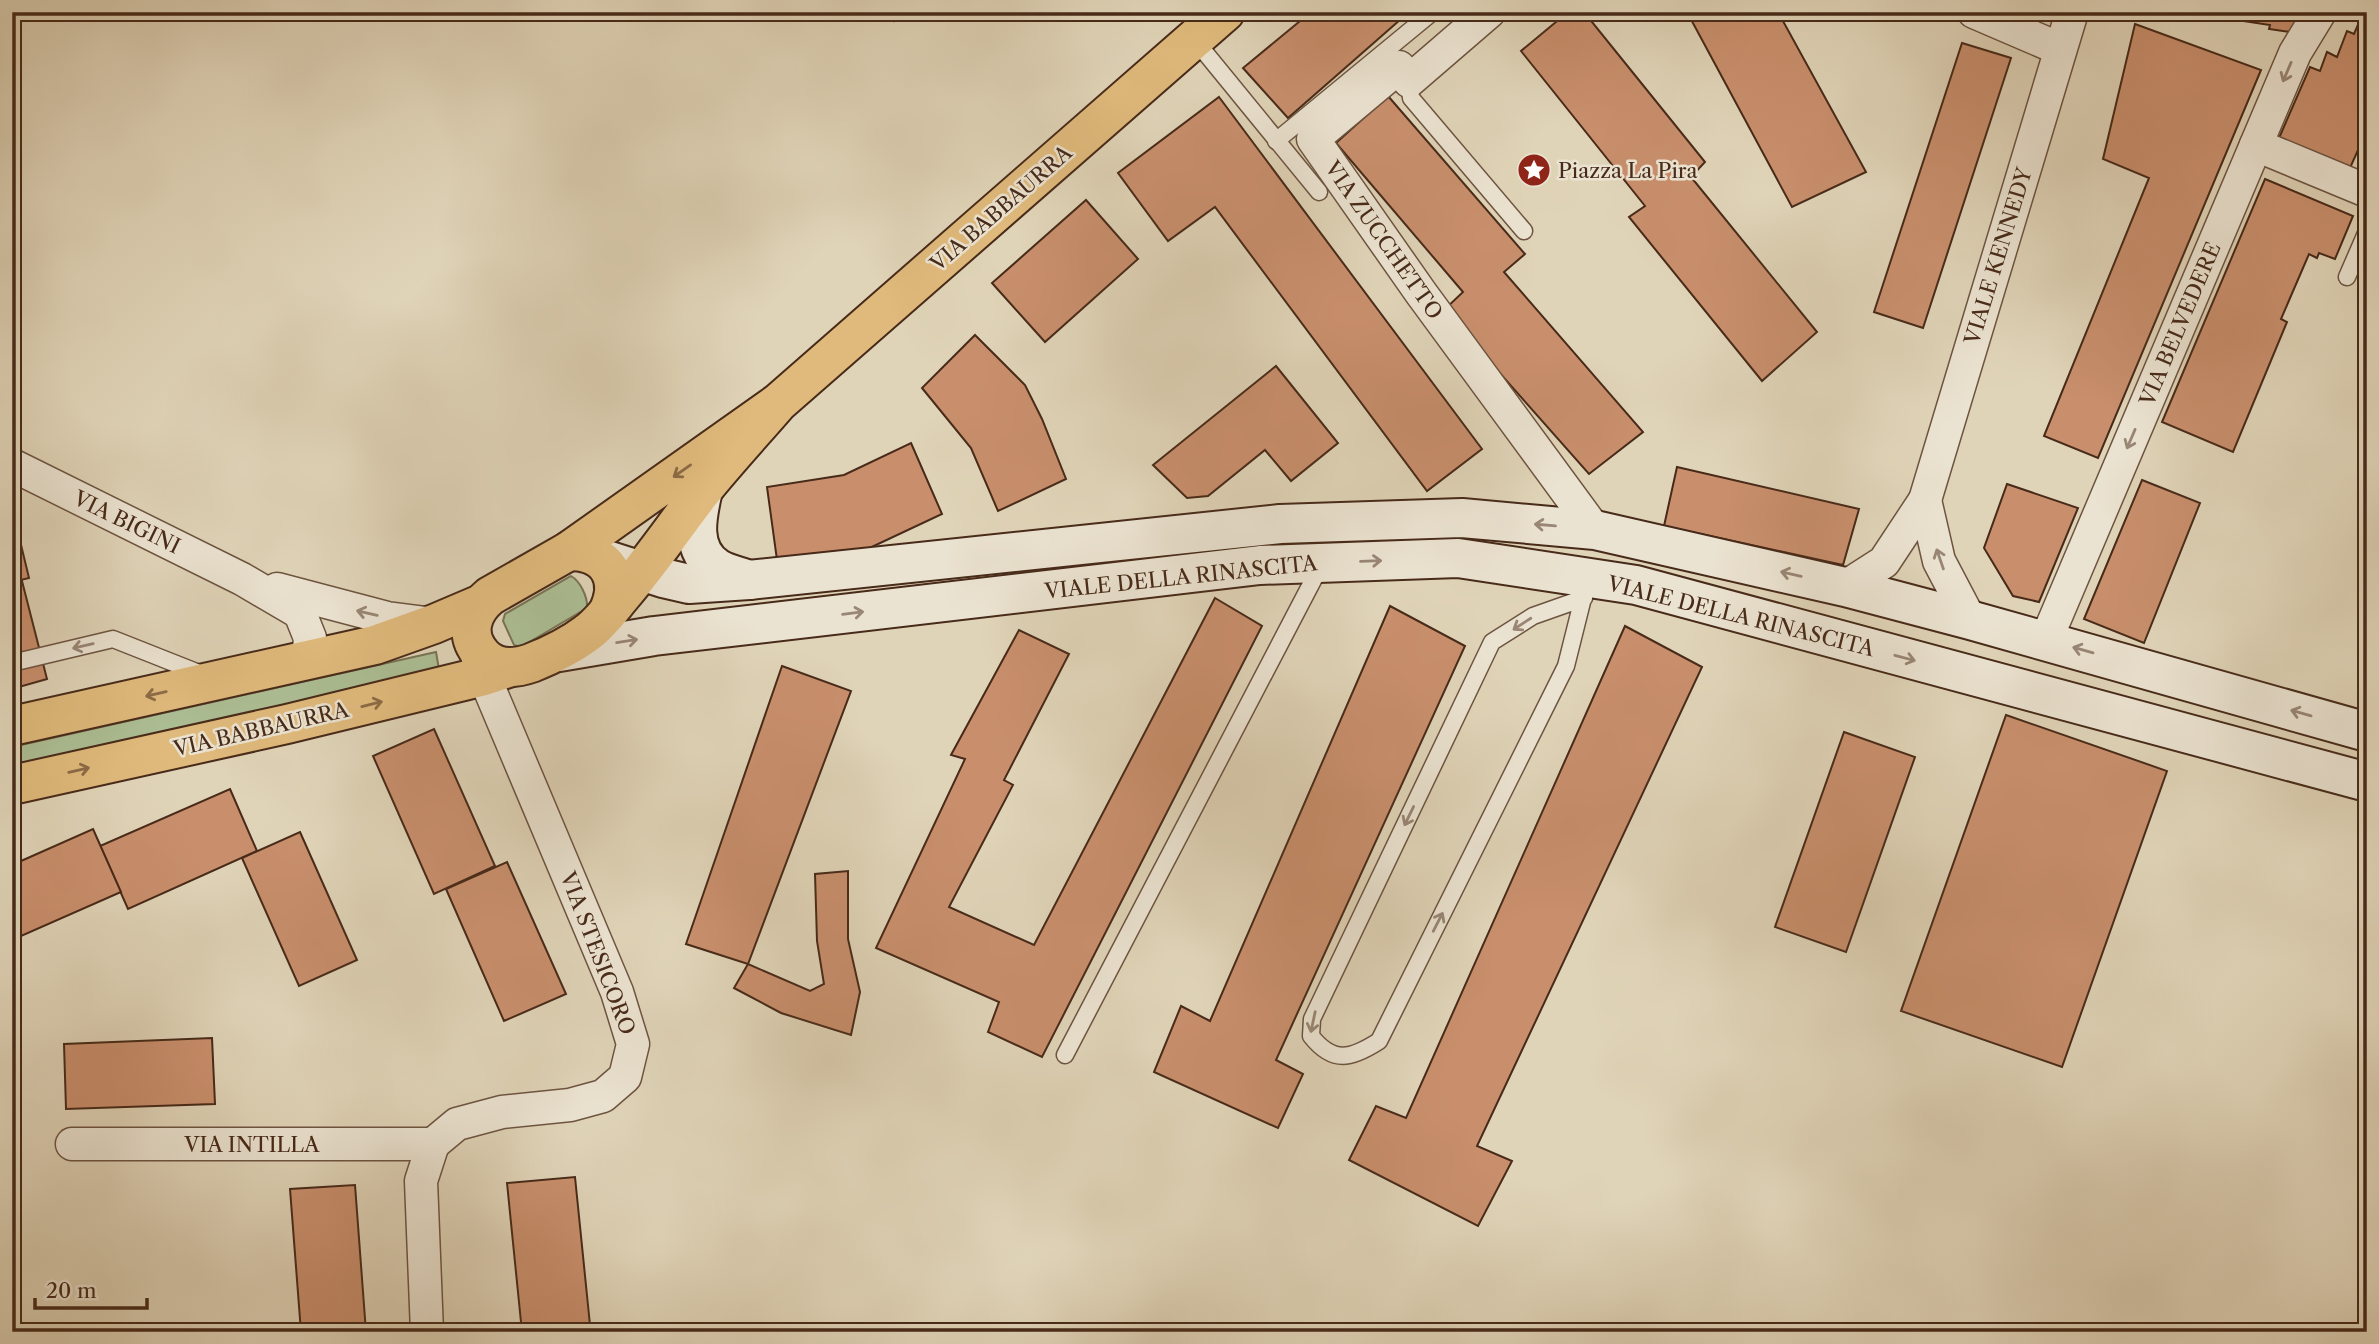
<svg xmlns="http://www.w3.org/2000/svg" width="2379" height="1344" font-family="'Libre Caslon Text',serif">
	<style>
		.green { fill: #acbe94; stroke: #7a7456; stroke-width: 2 }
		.building { fill: #c98f6d; stroke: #472a19; stroke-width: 2 }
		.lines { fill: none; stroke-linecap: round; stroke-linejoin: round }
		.lane-casing { stroke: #6d5441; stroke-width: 19 }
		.street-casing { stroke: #6d5441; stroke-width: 35 }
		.secondary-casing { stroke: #472a19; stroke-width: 42 }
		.primary-casing { stroke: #472a19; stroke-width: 42 }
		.lane { stroke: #ebe3d1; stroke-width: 16 }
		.street { stroke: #ebe3d1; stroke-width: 32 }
		.secondary { stroke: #ebe3d1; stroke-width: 38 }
		.primary { stroke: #e0ba7c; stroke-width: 38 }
		.oneway { stroke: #998675 }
		.oneway2 { stroke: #8c6b46 }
		.labels { text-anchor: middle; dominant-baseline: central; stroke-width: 5; stroke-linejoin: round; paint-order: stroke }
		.poi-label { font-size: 21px; fill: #472a19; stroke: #ebe3d1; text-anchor: start }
		.street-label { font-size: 21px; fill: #472a19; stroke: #ebe3d1 }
	</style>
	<rect width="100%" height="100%" fill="#e0d4b8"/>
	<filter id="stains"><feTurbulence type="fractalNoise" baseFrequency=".00286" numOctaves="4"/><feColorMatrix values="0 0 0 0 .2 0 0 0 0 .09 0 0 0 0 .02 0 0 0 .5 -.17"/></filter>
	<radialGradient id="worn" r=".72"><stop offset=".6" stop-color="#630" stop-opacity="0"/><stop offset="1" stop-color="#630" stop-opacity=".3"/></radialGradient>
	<g class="green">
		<path d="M 571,576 C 580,581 588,597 587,608 L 521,647 L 514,645 L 503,621 L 505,614 Z"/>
		<path d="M 436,652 L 440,675 L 12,770 L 12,747 Z"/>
	</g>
	<g class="building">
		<path d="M 884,12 L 901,12 L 894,21 Z"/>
		<path d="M 1311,12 L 1409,12 L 1288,118 L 1243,68 Z"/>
		<path d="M 1568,12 L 1584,12 L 1705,162 L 1691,177 L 1817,332 L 1762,381 L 1629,217 L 1645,206 L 1521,51 Z"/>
		<path d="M 1687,12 L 1778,12 L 1866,172 L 1792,207 Z"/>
		<path d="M 2245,12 L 2309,12 L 2305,34 L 2269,29 L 2270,25 L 2243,21 Z"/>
		<path d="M 2360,20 L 2367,23 L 2367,130 L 2350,168 L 2279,138 L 2310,67 L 2320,71 L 2327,52 L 2337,57 L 2347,31 L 2354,34 Z"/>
		<path d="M 2135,24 L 2261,70 L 2098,458 L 2044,436 L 2149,178 L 2103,159 Z"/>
		<path d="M 1962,43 L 2011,58 L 1923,328 L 1874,312 Z"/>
		<path d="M 1388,96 L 1525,254 L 1504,272 L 1643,432 L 1589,474 L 1444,310 L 1463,292 L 1336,143 Z"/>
		<path d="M 1219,97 L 1482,449 L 1427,491 L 1215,207 L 1168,241 L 1118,173 Z"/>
		<path d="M 2265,179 L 2353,216 L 2335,259 L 2319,253 L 2317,258 L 2309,254 L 2281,319 L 2287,322 L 2233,452 L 2162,422 Z"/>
		<path d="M 1086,200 L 1138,259 L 1045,342 L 992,283 Z"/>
		<path d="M 975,335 L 1025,385 L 1042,419 L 1066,479 L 998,511 L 971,448 L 922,388 Z"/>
		<path d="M 1276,366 L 1338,443 L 1291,481 L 1265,450 L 1208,496 L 1187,498 L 1153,465 Z"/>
		<path d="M 911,443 L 942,514 L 859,553 L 777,560 L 767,487 L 844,475 Z"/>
		<path d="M 1677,467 L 1859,509 L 1843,565 L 1664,526 Z"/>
		<path d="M 2142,480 L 2200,503 L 2144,643 L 2084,619 Z"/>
		<path d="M 2007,484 L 2078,508 L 2039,602 L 2013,596 L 1984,548 Z"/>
		<path d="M 16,524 L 29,578 L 12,582 L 12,525 Z"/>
		<path d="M 22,581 L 47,679 L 12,689 L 12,583 Z"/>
		<path d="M 1215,598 L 1262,626 L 1042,1057 L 988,1032 L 999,1002 L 876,948 L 965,759 L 951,755 L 1019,630 L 1069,654 L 1004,780 L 1013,785 L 949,907 L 1034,945 Z"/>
		<path d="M 1390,606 L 1465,646 L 1276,1060 L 1303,1074 L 1278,1128 L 1154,1072 L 1181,1006 L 1210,1021 Z"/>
		<path d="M 1625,626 L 1702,667 L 1477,1146 L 1512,1161 L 1478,1226 L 1349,1160 L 1376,1106 L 1406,1118 Z"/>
		<path d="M 782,666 L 851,691 L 748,964 L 686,944 Z"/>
		<path d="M 2006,715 L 2167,771 L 2062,1067 L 1901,1011 Z"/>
		<path d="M 434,729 L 495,866 L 434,894 L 373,756 Z"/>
		<path d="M 1844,732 L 1915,757 L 1846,952 L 1775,927 Z"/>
		<path d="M 230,789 L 257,851 L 128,909 L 100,846 Z"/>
		<path d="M 93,829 L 121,892 L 12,940 L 12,865 Z"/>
		<path d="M 300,832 L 357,960 L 299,986 L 242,858 Z"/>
		<path d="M 507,862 L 566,994 L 504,1021 L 446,889 Z"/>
		<path d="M 848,871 L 848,939 L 860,992 L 851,1035 L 781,1013 L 734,988 L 748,964 L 810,991 L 824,984 L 817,941 L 815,874 Z"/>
		<path d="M 212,1038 L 215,1104 L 66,1109 L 64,1044 Z"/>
		<path d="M 575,1177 L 590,1325 L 522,1332 L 507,1183 Z"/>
		<path d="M 355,1185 L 366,1332 L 301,1332 L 290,1189 Z"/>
		<path d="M 12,1328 L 111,1331 L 12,1332 Z"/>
	</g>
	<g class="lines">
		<defs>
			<g id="lane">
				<path d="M 1194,39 L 1319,192"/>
				<path d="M 1409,81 L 1411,98 L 1524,231"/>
				<path d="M 1276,141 L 1429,15"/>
				<path d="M 2347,277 L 2367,231"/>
				<path d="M 1584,598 L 1533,616 L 1492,642 L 1312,1019 L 1311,1036 C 1333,1064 1351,1059 1379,1041 L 1566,666 L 1588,578"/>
				<path d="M 12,663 L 113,639 L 204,675"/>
				<path d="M 1065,1055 L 1321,565"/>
			</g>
			<g id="street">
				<path d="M 1489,12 L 1409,81 L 1399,67 L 1313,139 L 1421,293 L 1595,530"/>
				<path d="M 1974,12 L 2060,49"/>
				<path d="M 2256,145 L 2367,191"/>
				<path d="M 12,465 L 242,579 L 300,613 L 310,638 L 308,660"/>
				<path d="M 1925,500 L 2072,12"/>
				<path d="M 1845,587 L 1884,562 L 1925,500 L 1939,561 L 1970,620"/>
				<path d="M 277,589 L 387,618 L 434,624"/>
				<path d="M 2046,640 L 2295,53 L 2320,12"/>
				<path d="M 72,1144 L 433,1144"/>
				<path d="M 433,1144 L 457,1124 L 502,1112 L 570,1105 L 603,1096 L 625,1077 L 633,1044 L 617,992 L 484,676 L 477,655"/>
				<path d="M 427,1332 L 421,1181 L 433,1144"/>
			</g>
			<g id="secondary">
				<path d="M 703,490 C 697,516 689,550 717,568 C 726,574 739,576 749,580"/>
				<path d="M 610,561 L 663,578 L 689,584 L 749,580 L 1280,524 L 1462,518 L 1595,530 L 1845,587 L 1970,620 L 2367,732"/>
				<path d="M 559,652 L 654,636 L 1260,565 L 1458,558 L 1636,585 L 2367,782"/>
			</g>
			<g id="primary">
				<path d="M 778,403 C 752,433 726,461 701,492 C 675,526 651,561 623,594 C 612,607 601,623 587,633 C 570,646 551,655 531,663 C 514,669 495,670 482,655 C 464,635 471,612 490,596 L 569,551 L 778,403 L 1225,12"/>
				<path d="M 569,551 C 607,551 624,578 608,612"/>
				<path d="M 12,726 L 375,645 L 434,624 L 481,604"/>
				<path d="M 12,785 L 287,724 L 484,676 L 508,668"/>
			</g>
		</defs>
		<use href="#lane" class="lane-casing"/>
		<use href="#street" class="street-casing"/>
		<use href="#secondary" class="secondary-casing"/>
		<use href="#primary" class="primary-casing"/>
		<use href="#lane" class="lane"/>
		<use href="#street" class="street"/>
		<use href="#secondary" class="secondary"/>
		<use href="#primary" class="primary"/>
	</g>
	<defs><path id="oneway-shaft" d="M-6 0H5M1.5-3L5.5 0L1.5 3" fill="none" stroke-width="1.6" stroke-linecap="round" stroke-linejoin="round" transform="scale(1.75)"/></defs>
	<g class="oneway">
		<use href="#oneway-shaft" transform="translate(2287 72) rotate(113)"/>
		<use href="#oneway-shaft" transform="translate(2131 439) rotate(113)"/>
		<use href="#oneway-shaft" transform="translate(1545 525) rotate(-175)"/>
		<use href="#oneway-shaft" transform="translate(1940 559) rotate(-109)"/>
		<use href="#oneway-shaft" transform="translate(1371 561) rotate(-2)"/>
		<use href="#oneway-shaft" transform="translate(1791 574) rotate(-167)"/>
		<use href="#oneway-shaft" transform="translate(367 613) rotate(-167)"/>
		<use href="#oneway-shaft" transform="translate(853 613) rotate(-7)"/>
		<use href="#oneway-shaft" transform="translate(1522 624) rotate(147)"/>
		<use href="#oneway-shaft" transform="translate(627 641) rotate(-9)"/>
		<use href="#oneway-shaft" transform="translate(83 646) rotate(167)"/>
		<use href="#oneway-shaft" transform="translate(2083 650) rotate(-164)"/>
		<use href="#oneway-shaft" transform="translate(1905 658) rotate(15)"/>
		<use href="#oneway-shaft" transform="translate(2301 713) rotate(-164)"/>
		<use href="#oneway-shaft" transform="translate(1409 816) rotate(116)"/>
		<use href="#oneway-shaft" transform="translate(1438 922) rotate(-63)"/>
		<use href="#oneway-shaft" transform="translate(1313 1022) rotate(102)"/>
	</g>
	<g class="oneway2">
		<use href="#oneway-shaft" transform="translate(682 471) rotate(145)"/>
		<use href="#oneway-shaft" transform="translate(156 694) rotate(167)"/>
		<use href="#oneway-shaft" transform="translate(372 704) rotate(-14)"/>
		<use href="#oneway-shaft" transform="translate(79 770) rotate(-13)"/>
	</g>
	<defs>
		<symbol id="sight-disc" viewBox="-11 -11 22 22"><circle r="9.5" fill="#8f2418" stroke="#ebe3d1"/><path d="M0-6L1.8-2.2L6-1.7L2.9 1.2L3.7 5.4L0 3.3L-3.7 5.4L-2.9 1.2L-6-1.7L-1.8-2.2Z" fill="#fff"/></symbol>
	</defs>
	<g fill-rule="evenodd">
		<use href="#sight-disc" x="1515" y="151" width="38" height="38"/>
	</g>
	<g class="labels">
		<g class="poi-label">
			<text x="1558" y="170">Piazza La Pira</text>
		</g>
		<g class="street-label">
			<text transform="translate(1001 208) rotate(-41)">VIA BABBAURRA</text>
			<text transform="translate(1384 240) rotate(55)">VIA ZUCCHETTO</text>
			<text transform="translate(1998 256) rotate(-73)">VIALE KENNEDY</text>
			<text transform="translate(2180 324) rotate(-67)">VIA BELVEDERE</text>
			<text transform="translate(127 522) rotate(26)">VIA BIGINI</text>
			<text transform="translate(1181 577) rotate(-6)">VIALE DELLA RINASCITA</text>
			<text transform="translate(1741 616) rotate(14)">VIALE DELLA RINASCITA</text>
			<text transform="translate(261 729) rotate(-13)">VIA BABBAURRA</text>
			<text transform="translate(598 953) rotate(69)">VIA STESICORO</text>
			<text x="252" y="1144">VIA INTILLA</text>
		</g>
	</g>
	<rect width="2379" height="1344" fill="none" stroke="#e0d4b8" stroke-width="42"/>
	<rect x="14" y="14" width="2351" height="1316" fill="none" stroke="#472a19" stroke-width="3.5"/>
	<rect x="21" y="21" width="2337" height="1302" fill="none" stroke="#472a19" stroke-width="2"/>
	<path d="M35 1298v10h112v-10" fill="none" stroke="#472a19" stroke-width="3.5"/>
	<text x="46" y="1298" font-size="21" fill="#472a19" stroke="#ebe3d1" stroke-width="5" paint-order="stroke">20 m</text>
	<rect width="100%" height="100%" filter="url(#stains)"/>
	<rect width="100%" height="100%" fill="url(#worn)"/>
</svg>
